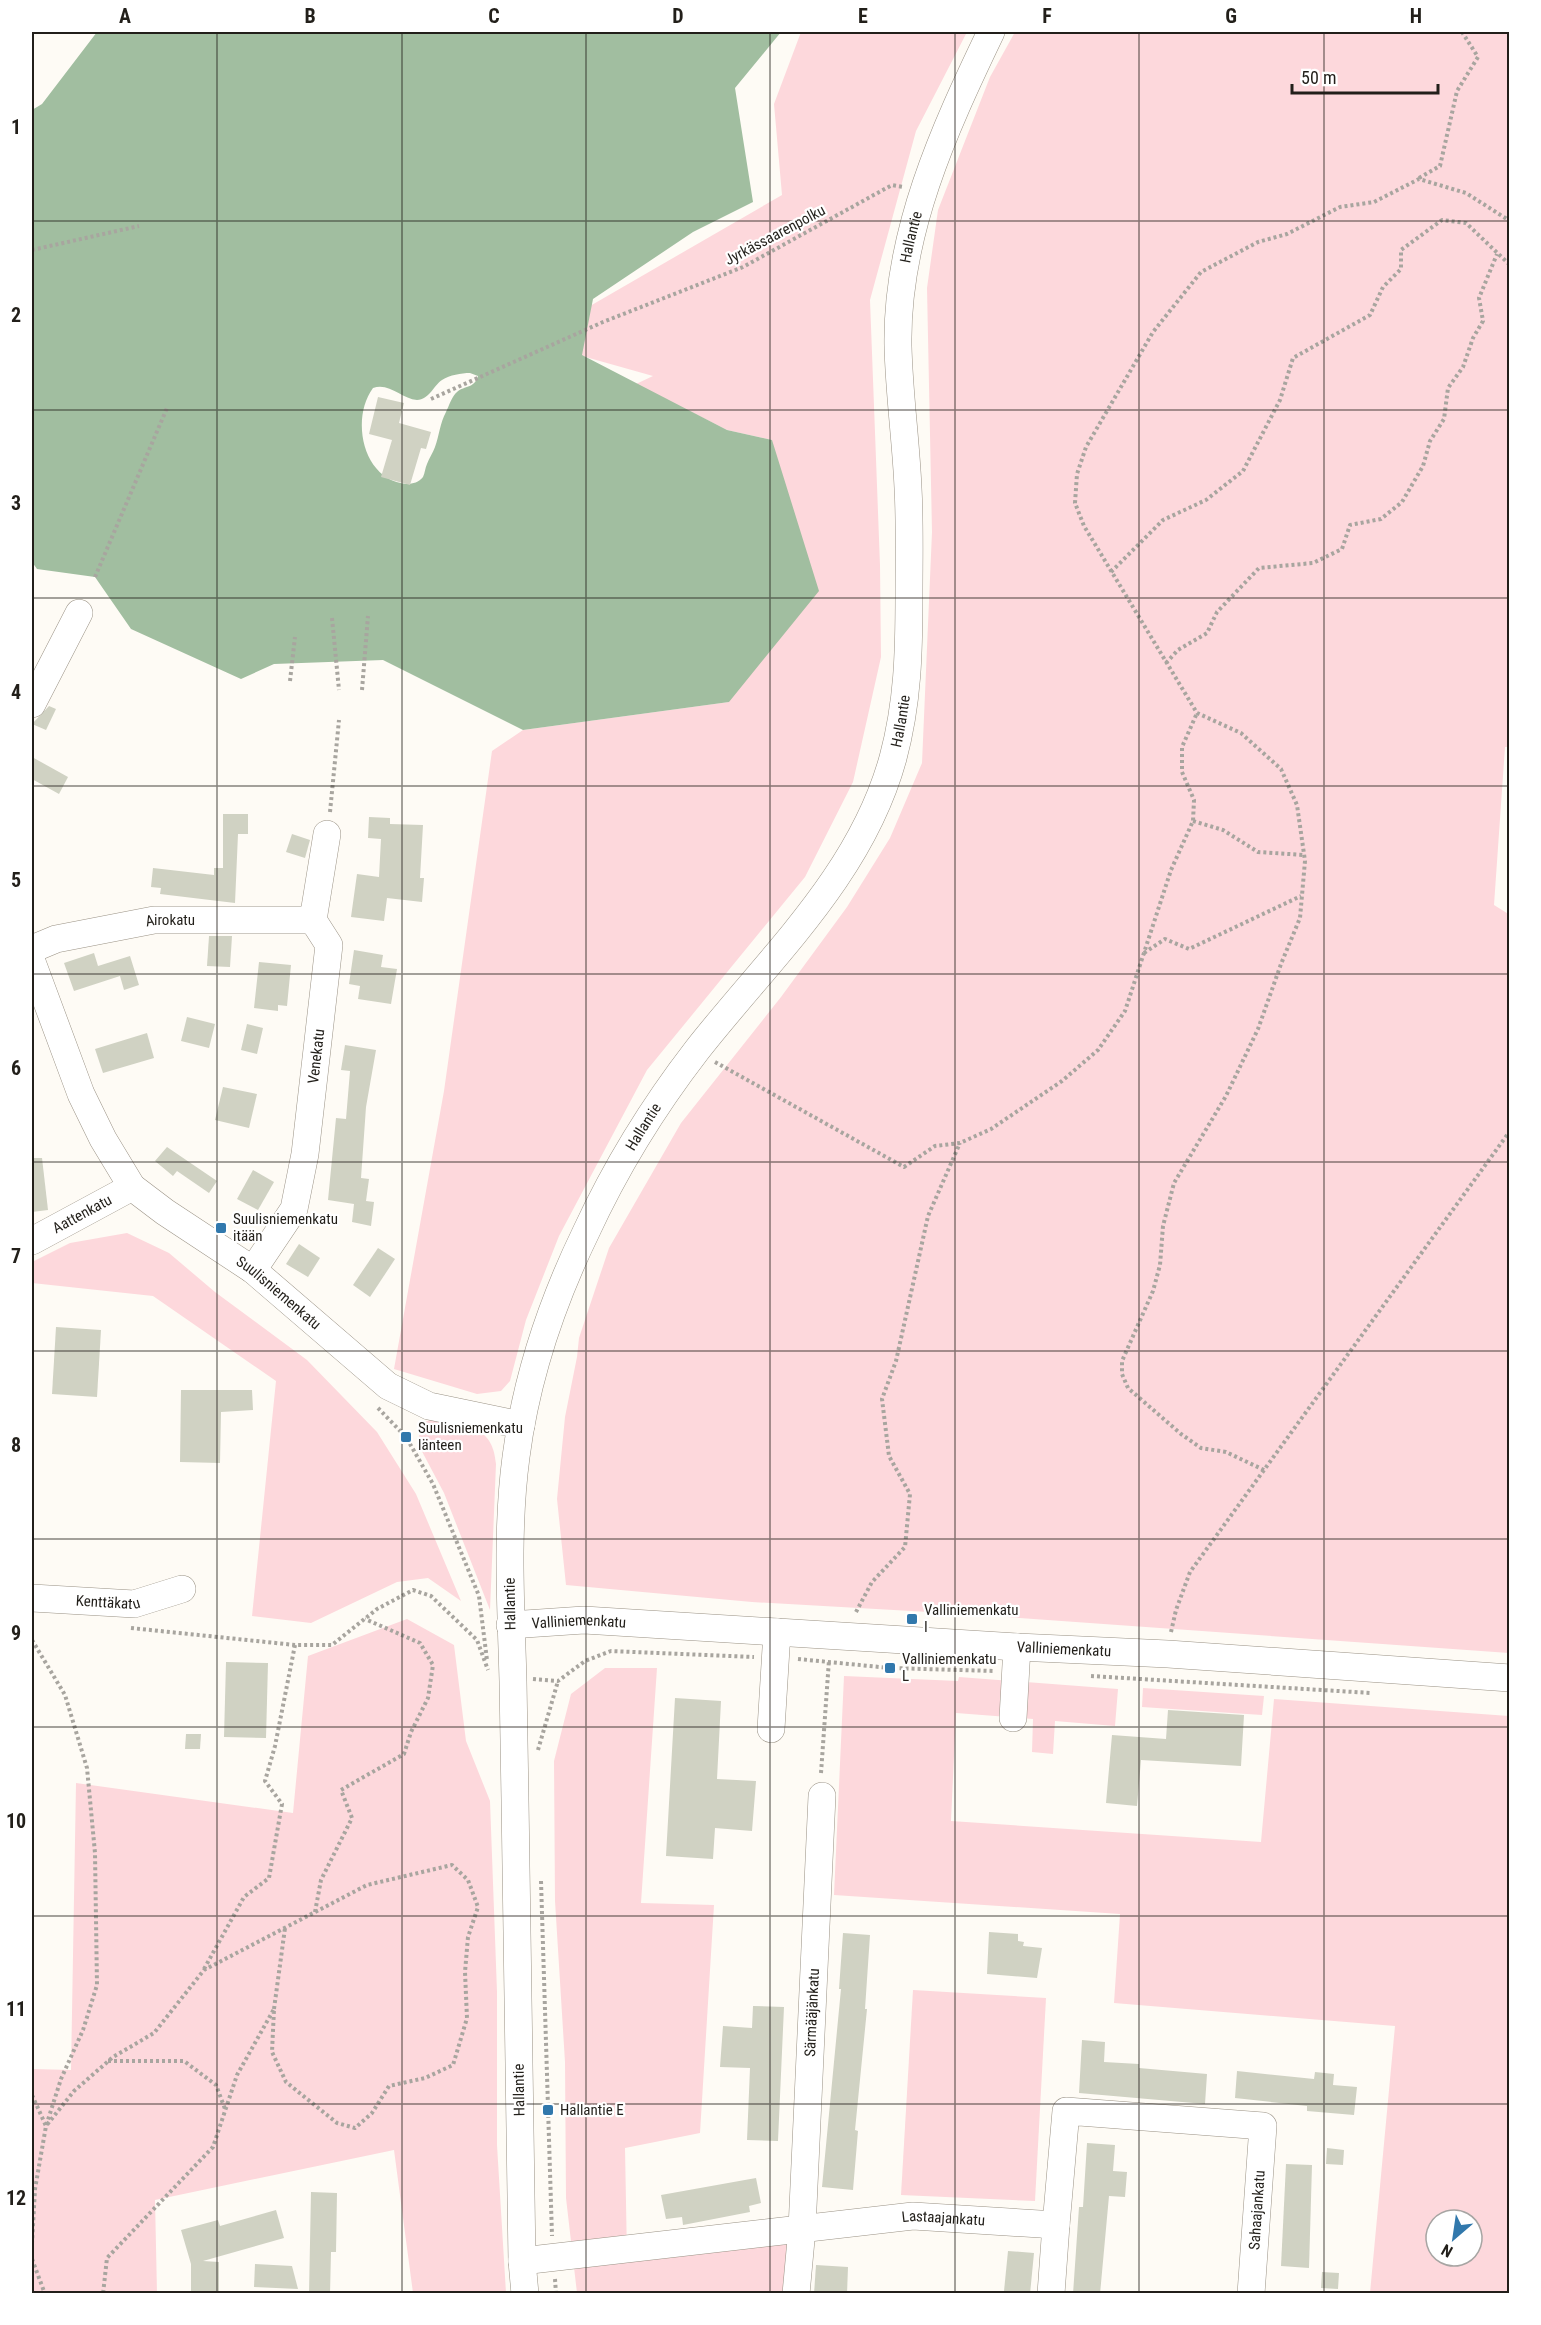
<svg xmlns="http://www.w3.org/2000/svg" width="1541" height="2325" font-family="'Roboto Condensed',sans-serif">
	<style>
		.green { fill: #fdd8dc; fill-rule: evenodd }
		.water { fill: #a1bea0; fill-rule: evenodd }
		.building { fill: #d0d2c3 }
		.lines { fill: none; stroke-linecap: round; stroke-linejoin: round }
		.minor-casing { stroke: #9a9285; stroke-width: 28 }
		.path { stroke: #a8a59f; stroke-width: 4; stroke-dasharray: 3 3; stroke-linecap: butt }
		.minor { stroke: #fff; stroke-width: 27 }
		.grid { fill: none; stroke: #221f1a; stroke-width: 1.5; stroke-opacity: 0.55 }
		.poi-dot { fill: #3178ac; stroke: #fff; stroke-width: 2 }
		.labels { text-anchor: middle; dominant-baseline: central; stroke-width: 4.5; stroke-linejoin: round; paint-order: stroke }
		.street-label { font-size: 15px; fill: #221f1a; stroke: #fff }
		.poi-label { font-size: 15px; fill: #221f1a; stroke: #fff; text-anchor: start }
		.neatline { fill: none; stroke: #221f1a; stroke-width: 2 }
		.grid-label { font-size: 20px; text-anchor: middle; font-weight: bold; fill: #221f1a }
	</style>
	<rect width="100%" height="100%" fill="#fefbf5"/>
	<g class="green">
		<path d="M 801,32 L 967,32 L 916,131 L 870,300 L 880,565 L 881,657 L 853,782 L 805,877 L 647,1070 L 559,1236 L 526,1320 L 510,1381 L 501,1391 L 477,1394 L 394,1369 L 444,1091 L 492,751 L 523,730 L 729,702 L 772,440 L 727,430 L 636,384 L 653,376 L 582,356 L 571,317 L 782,195 L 774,104 Z"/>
		<path d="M 1015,32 L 1509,32 L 1510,747 L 1505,747 L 1494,905 L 1510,915 L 1509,1653 L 964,1614 L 752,1602 L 566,1585 L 557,1499 L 565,1417 L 577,1357 L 579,1338 L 609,1248 L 681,1123 L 781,997 L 847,907 L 890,838 L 922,763 L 932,532 L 927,288 L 938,210 L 990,77 Z"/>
		<path d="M 127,1233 L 169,1253 L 215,1292 L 307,1360 L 377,1432 L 416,1494 L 461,1601 L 428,1578 L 397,1582 L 311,1623 L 252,1616 L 276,1381 L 153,1296 L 32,1283 L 32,1262 L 70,1243 Z"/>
		<path d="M 431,1420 C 465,1426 493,1424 496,1464 L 490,1610 L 444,1493 L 417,1442 L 424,1422 Z"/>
		<path d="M 407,1619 L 454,1645 L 466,1741 L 490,1801 L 497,1992 L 497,2145 L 506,2293 L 413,2293 L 394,2150 L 155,2200 L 157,2293 L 32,2293 L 32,2069 L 71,2070 L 76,1783 L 293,1813 L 308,1656 Z"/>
		<path d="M 605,1668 L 657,1668 L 641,1903 L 714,1905 L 700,2133 L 625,2148 L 627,2257 L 790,2240 L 785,2293 L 577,2293 L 566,2198 L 565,2062 L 555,1901 L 554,1761 L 571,1694 Z"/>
		<path d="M 844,1676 L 958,1681 L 959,1677 L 1118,1689 L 1115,1726 L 1055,1721 L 1053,1754 L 1032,1752 L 1033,1719 L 956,1713 L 951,1821 L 1261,1842 L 1274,1699 L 1509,1716 L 1509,2293 L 1370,2293 L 1395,2026 L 1114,2003 L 1120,1914 L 834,1895 ZM 1436,2220 L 1472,2220 L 1472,2256 L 1436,2256 Z"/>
		<path d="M 1143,1688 L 1264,1696 L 1262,1715 L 1142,1707 Z"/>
		<path d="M 913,1990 L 1046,1998 L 1035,2201 L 901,2195 Z"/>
	</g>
	<path class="water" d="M 97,32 L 781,32 L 735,88 L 753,202 L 693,232 L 593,299 L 582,355 L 727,430 L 772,440 L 819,591 L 729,702 L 523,730 L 383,660 L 274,664 L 241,679 L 131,629 L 95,577 L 37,569 L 32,562 L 32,110 L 42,104 ZM 470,373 L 478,376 C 474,389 465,385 457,392 C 452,396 449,406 446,412 C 440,423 439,436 435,447 C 433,453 429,458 427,464 C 425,468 425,473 423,477 C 419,482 413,484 407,484 C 363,481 350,419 373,388 C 389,382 402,399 417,400 C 429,400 434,385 442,380 C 450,375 461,373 470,373 Z"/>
	<g class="building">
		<path d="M 378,397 L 404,403 L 399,423 L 431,432 L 426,449 L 421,448 L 410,485 L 381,477 L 392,440 L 369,434 Z"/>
		<path d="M 49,706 L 56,709 L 46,730 L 32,724 Z"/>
		<path d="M 32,757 L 68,777 L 59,794 L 32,779 Z"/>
		<path d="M 223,814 L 248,814 L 248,834 L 238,834 L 235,903 L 160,894 L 161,888 L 151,887 L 153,868 L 214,875 L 214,868 L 223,868 Z"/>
		<path d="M 369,817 L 390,818 L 390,824 L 423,825 L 420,878 L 424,878 L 422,902 L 387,898 L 384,921 L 351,917 L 357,874 L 379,877 L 381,839 L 368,838 Z"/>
		<path d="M 292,834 L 310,840 L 305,858 L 286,852 Z"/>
		<path d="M 209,936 L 232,936 L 230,967 L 207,966 Z"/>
		<path d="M 354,950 L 383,955 L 381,967 L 397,969 L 391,1004 L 358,999 L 360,986 L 349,984 Z"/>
		<path d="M 94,953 L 98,966 L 130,956 L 139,985 L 124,990 L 120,976 L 74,991 L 64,963 Z"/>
		<path d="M 259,962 L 291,965 L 287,1006 L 278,1005 L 278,1011 L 254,1008 Z"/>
		<path d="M 187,1017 L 215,1024 L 209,1048 L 181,1041 Z"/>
		<path d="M 247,1024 L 263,1028 L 257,1054 L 241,1050 Z"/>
		<path d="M 147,1033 L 154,1058 L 103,1073 L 95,1049 Z"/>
		<path d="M 345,1045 L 376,1050 L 366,1107 L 361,1178 L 369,1179 L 366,1201 L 374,1202 L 371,1226 L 352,1222 L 354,1204 L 328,1200 L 336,1118 L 346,1119 L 350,1071 L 341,1070 Z"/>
		<path d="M 223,1087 L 257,1094 L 249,1128 L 215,1120 Z"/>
		<path d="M 167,1147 L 217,1181 L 209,1193 L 177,1171 L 173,1176 L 155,1161 Z"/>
		<path d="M 32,1158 L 42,1158 L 48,1210 L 32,1212 Z"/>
		<path d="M 253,1170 L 274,1182 L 258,1210 L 237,1199 Z"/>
		<path d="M 299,1244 L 320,1258 L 308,1277 L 286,1264 Z"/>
		<path d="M 378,1248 L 395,1259 L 370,1297 L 353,1285 Z"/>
		<path d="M 56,1327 L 101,1330 L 97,1397 L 52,1394 Z"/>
		<path d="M 181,1390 L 252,1390 L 253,1410 L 221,1412 L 220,1463 L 180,1462 Z"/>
		<path d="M 226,1662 L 268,1663 L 266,1738 L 224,1737 Z"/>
		<path d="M 675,1698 L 721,1701 L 717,1779 L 756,1781 L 752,1831 L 715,1828 L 713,1859 L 666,1856 Z"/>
		<path d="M 1168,1710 L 1244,1715 L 1241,1766 L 1141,1760 L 1137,1806 L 1106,1803 L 1112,1735 L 1166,1739 Z"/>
		<path d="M 186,1734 L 201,1734 L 200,1749 L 185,1749 Z"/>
		<path d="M 989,1932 L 1018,1934 L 1018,1941 L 1024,1942 L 1023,1946 L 1042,1948 L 1037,1978 L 987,1974 Z"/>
		<path d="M 843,1933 L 870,1935 L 865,2009 L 867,2009 L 855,2130 L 858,2131 L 853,2190 L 822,2187 L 841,1989 L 839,1989 Z"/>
		<path d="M 753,2006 L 784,2007 L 778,2141 L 747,2140 L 750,2068 L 720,2067 L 723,2026 L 752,2028 Z"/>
		<path d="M 1082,2040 L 1105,2042 L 1104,2062 L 1139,2064 L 1139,2068 L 1207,2074 L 1205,2104 L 1079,2093 Z"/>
		<path d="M 1237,2071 L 1314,2079 L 1315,2072 L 1334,2074 L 1333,2085 L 1357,2087 L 1354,2115 L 1307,2111 L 1307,2106 L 1235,2098 Z"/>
		<path d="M 1087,2143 L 1115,2145 L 1113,2171 L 1127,2172 L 1125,2197 L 1109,2196 L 1100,2294 L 1073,2294 L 1079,2207 L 1083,2207 Z"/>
		<path d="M 1327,2148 L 1344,2150 L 1343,2165 L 1326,2164 Z"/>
		<path d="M 1286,2164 L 1312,2165 L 1309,2268 L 1281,2266 Z"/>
		<path d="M 756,2178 L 761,2203 L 749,2206 L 750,2212 L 683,2225 L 682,2217 L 666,2219 L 661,2195 Z"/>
		<path d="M 311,2192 L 337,2193 L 336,2252 L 331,2252 L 330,2294 L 309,2294 Z"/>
		<path d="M 276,2210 L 284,2238 L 203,2261 L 219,2262 L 219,2294 L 191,2294 L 191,2264 L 181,2230 L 218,2220 L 220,2226 Z"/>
		<path d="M 1008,2251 L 1034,2253 L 1030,2294 L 1004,2291 Z"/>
		<path d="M 255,2264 L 292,2266 L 298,2289 L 254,2287 Z"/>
		<path d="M 816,2265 L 848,2267 L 847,2294 L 814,2294 Z"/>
		<path d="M 1322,2272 L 1339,2273 L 1338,2289 L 1321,2288 Z"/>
	</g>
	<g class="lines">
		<defs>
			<g id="minor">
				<path d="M 32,704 L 79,613"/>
				<path id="s1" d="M 32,949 L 56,939 L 154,920 L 313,920"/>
				<path id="s2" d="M 32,962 L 81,1094 L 103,1139 L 132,1187 L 165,1212 L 253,1270 L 388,1386 L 429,1406 L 521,1425"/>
				<path id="s3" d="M 32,1241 L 132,1187"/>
				<path id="s4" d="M 253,1270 L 294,1209 L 305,1154 L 329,945 L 313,920 L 327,834"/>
				<path id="s5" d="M 32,1598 L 134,1604 L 182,1589"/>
				<path id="s6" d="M 510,1625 L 584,1620 L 1017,1647 L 1168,1654 L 1510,1678"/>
				<path d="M 1013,1718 L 1017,1647"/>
				<path d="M 771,1729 L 777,1632"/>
				<path id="s7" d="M 522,2261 L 913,2216 L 1056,2225 L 1066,2111 L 1263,2126 L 1251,2294"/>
				<path id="s8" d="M 525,2294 L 522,2261 C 520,2107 517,1954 515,1800 C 514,1760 514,1721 513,1681 C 511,1607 506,1532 516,1457 C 526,1379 552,1302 586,1232 C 616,1167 653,1107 697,1050 C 769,958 861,875 893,758 C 908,702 909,652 909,594 C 909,559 910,523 908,488 C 906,441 899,393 898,346 C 896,234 944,130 991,32"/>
				<path id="s9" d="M 796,2294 L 802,2229 L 822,1796"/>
				<path d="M 1051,2294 L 1056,2225"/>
			</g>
		</defs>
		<use href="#minor" class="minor-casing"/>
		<g class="path">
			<path d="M 1419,178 L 1440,166 L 1457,91 L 1478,57 L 1462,32"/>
			<path d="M 32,250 L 139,226"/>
			<path d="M 431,399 L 603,322 L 743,267 L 892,185 L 904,187"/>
			<path d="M 1111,572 L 1163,520 L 1206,500 L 1243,471 L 1280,400 L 1293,358 L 1370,315 L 1383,287 L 1401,269 L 1401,250 L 1442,220 L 1466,223 L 1510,265"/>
			<path d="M 95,577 L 167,408"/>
			<path d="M 332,618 L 339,690"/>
			<path d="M 1166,663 L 1178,650 L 1207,633 L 1217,612 L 1259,568 L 1313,563 L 1342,549 L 1350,525 L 1381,519 L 1402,502 L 1423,466 L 1430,441 L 1444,419 L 1448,388 L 1463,367 L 1473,338 L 1483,321 L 1479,298 L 1497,254"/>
			<path d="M 290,681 L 295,637"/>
			<path d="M 362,690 L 368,616"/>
			<path d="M 330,812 L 339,720"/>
			<path d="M 1193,821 L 1223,830 L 1258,852 L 1304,855"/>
			<path d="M 1144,953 L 1165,939 L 1189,949 L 1301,896"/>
			<path d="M 715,1062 L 904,1167 L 935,1146 L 960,1143 L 991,1129 L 1062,1081 L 1098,1050 L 1125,1011 L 1171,870 L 1193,821 L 1194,800 L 1182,772 L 1182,747 L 1197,713"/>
			<path d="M 378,1408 L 406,1437 L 433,1484 L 479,1596 L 487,1660"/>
			<path d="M 1264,1470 L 1226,1452 L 1201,1448 L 1181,1434 L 1128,1388 L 1122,1374 L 1122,1361 L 1153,1291 L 1160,1265 L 1163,1226 L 1174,1183 L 1226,1096 L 1258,1029 L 1281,964 L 1300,918 L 1305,861 L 1297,805 L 1281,769 L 1241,733 L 1197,713 L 1084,526 L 1075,503 L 1077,474 L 1086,447 L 1153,332 L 1201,272 L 1258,242 L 1287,234 L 1340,207 L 1374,202 L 1419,179 L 1466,193 L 1510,221"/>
			<path d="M 856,1612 L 872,1582 L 905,1547 L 910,1494 L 889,1456 L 882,1399 L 896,1361 L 928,1216 L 960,1143"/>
			<path d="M 131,1628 L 295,1645 L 332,1645 L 377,1609 L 413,1590 L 431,1596 L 477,1640 L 488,1670"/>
			<path d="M 1171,1632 L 1176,1610 L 1190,1572 L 1510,1131"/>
			<path d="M 32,1640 L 65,1695 L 87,1768 L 95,1853 L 97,1985 L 83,2030 L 61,2079 L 46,2126 L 35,2189 L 32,2243"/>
			<path d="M 798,1659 L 890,1668 L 994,1671"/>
			<path d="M 1091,1676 L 1371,1693"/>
			<path d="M 533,1679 L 558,1681 L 585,1661 L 611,1651 L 754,1657"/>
			<path d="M 538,1750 L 558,1681"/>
			<path d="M 821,1773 L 829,1660"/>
			<path d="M 541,1881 L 552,2236"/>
			<path d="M 315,1912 L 321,1880 L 352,1818 L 341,1790 L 404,1754 L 411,1732 L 428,1698 L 433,1665 L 420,1643 L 365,1619"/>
			<path d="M 204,1969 L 244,1897 L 269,1878 L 282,1804 L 265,1781 L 275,1746 L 295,1645"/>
			<path d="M 274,2009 L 285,1928"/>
			<path d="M 108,2061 L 184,2061 L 216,2085 L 225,2109"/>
			<path d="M 32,2095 L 46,2126 L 74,2091 L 113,2057 L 154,2033 L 204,1970 L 367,1885 L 452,1865 L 468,1880 L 478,1907 L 468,1937 L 465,1972 L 467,2018 L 453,2065 L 425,2078 L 389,2086 L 372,2113 L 355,2128 L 337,2123 L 286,2082 L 272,2052 L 274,2009 L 237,2075 L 213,2147 L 107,2258 L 103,2294"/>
			<path d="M 32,2259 L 45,2294"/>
			<path d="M 555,2279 L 556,2294"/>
		</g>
		<use href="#minor" class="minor"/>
	</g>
	<path class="grid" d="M 217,32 L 217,2294M 402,32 L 402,2294M 586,32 L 586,2294M 770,32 L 770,2294M 955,32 L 955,2294M 1139,32 L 1139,2294M 1324,32 L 1324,2294M 32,221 L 1510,221M 32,410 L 1510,410M 32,598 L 1510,598M 32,786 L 1510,786M 32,974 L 1510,974M 32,1162 L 1510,1162M 32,1351 L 1510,1351M 32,1539 L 1510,1539M 32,1727 L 1510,1727M 32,1916 L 1510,1916M 32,2104 L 1510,2104"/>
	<g class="poi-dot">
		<rect x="215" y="1222" width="12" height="12" rx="3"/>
		<rect x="400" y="1431" width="12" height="12" rx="3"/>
		<rect x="906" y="1613" width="12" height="12" rx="3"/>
		<rect x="884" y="1662" width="12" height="12" rx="3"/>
		<rect x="542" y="2104" width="12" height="12" rx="3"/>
	</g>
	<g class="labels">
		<g class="street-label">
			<text transform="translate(775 235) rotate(-28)">Jyrkässaarenpolku</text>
			<text stroke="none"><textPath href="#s8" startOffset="2166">Hallantie</textPath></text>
			<text stroke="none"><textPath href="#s8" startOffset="1680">Hallantie</textPath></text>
			<text stroke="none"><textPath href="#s1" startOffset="142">Airokatu</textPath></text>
			<text stroke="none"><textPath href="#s4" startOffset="228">Venekatu</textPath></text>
			<text stroke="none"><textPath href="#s8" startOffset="1194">Hallantie</textPath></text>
			<text stroke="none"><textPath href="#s3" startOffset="57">Aattenkatu</textPath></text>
			<text stroke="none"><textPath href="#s2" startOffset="428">Suulisniemenkatu</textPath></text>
			<text stroke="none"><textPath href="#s5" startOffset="76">Kenttäkatu</textPath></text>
			<text transform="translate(510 1604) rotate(-91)">Hallantie</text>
			<text stroke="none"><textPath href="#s6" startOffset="69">Valliniemenkatu</textPath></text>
			<text stroke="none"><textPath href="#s6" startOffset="555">Valliniemenkatu</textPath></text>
			<text stroke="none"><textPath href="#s9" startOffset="282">Särmääjänkatu</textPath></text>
			<text transform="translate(519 2090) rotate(-91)">Hallantie</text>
			<text transform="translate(1257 2210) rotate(-86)">Sahaajankatu</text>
			<text stroke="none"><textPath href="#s7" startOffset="424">Lastaajankatu</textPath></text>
		</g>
		<g class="poi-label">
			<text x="233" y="1219">Suulisniemenkatu<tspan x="233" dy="17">itään</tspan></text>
			<text x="418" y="1428">Suulisniemenkatu<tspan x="418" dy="17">länteen</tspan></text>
			<text x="924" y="1610">Valliniemenkatu<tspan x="924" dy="17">I</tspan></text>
			<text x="902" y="1659">Valliniemenkatu<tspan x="902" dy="17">L</tspan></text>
			<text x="560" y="2110">Hallantie E</text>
		</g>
	</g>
	<rect width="1541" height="2325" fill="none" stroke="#ffffff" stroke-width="66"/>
	<g transform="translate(1454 2238) rotate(209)"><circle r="28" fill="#ffffff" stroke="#a7a5a3" stroke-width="1.5"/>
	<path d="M0-4.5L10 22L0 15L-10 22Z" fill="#3178ac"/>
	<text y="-9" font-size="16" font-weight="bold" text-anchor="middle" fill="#221f1a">N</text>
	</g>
	<path d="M1292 84v9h146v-9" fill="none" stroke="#221f1a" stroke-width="3"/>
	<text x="1301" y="84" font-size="18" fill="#221f1a" stroke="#ffffff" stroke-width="4.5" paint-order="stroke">50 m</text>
	<rect x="33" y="33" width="1475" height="2259" class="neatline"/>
	<g class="grid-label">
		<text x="125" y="23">A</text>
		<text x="310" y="23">B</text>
		<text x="494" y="23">C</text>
		<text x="678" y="23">D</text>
		<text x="863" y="23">E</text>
		<text x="1047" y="23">F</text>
		<text x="1231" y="23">G</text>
		<text x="1416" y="23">H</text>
		<text x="16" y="134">1</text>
		<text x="16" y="322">2</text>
		<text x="16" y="510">3</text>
		<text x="16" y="699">4</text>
		<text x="16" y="887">5</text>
		<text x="16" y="1075">6</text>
		<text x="16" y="1263">7</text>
		<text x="16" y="1452">8</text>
		<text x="16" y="1640">9</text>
		<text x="16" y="1828">10</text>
		<text x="16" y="2016">11</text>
		<text x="16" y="2205">12</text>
	</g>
</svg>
